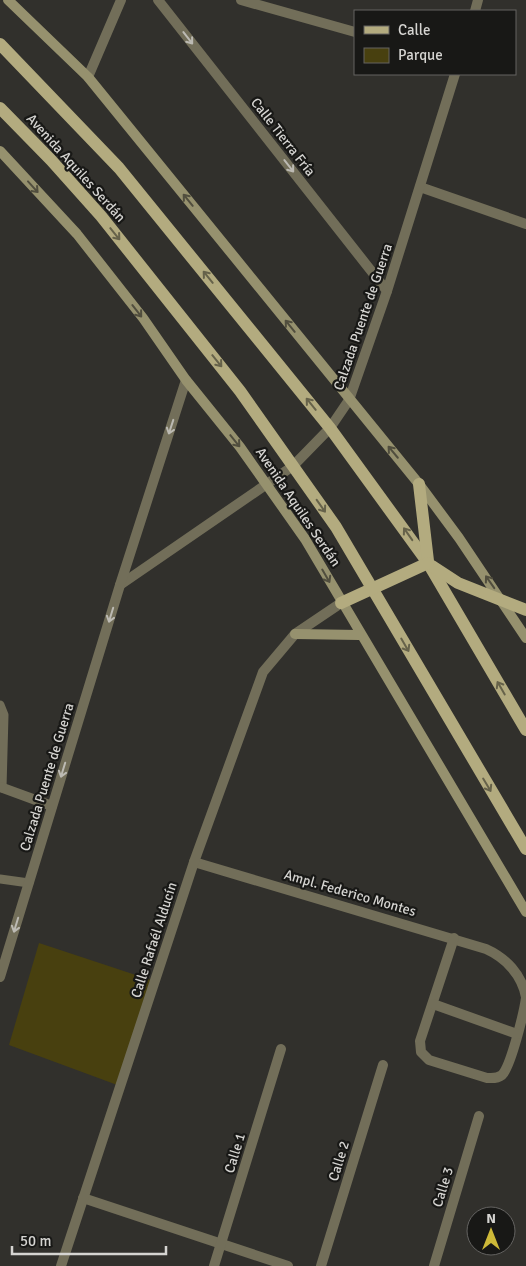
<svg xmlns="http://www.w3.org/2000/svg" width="526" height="1266" font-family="Signika,sans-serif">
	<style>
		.green { fill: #48400f }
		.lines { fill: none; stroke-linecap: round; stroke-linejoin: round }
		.lane { stroke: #726e59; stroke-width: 9 }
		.street { stroke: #726e59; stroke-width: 10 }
		.secondary { stroke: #96916e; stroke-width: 10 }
		.primary { stroke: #b3ab7f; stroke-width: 12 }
		.oneway { stroke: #bcbab3 }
		.oneway2 { stroke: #514e3e }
		.oneway3 { stroke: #66624a }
		.labels { text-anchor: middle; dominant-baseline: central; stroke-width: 4.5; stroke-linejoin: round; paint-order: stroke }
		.street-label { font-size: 14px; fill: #d5d4d1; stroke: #181816 }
	</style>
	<rect width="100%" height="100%" fill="#31302c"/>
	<path class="green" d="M 39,943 L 157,982 L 120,1086 L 9,1045 Z"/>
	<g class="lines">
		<g class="lane">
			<path d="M 0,705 L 4,715 L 2,788"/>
			<path d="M 0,879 L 29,883"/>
		</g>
		<g class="street">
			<path d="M 158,0 L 387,291"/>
			<path d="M 241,0 L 355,32"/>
			<path d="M 475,11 L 478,0"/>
			<path d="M 88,77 L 121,0"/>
			<path d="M 420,187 L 526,224"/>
			<path d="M 120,585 L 293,466 L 330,428 L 349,400 L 387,291 L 455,74"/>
			<path d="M 0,787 L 52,806"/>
			<path d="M 194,862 L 486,949 C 506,958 522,975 526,997"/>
			<path d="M 454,938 L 420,1041 L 421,1052 L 429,1060 L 487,1078 C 492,1078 497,1079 502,1075 C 511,1066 524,1012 526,998"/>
			<path d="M 0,977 L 120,585 L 186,380"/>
			<path d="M 433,1004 L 517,1034"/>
			<path d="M 83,1198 L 288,1266"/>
			<path d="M 61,1266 L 194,862 L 263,672 L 295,634 L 341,603"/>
			<path d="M 214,1266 L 281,1049"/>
			<path d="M 321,1266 L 383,1065"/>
			<path d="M 434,1266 L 479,1116"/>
		</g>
		<g class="secondary">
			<path d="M 8,0 L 88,77 L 419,484 L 459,538 L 526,638"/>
			<path d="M 0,151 L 77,234 L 143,318 L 186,380 L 240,447 L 305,539 L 526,912"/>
			<path d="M 295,634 L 359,635"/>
		</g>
		<g class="primary">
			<path d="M 0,44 L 119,168 L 330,428 L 428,563 L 526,730"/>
			<path d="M 0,108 L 51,160 L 101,216 L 240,391 L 336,527 L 526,849"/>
			<path d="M 419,484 L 428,561"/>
			<path d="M 432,566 L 458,583 L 526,610"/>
			<path d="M 341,603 L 428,563"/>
		</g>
	</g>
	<defs><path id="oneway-shaft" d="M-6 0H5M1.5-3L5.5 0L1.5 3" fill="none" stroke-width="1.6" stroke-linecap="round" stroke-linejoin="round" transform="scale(1.25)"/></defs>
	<g class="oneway">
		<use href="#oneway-shaft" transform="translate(188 38) rotate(52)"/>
		<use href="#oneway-shaft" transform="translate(289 166) rotate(52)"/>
		<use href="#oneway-shaft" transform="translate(171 427) rotate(108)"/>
		<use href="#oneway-shaft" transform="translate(111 615) rotate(107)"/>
		<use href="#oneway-shaft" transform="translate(63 770) rotate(107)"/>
		<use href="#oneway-shaft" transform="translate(16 925) rotate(107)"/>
	</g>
	<g class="oneway2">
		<use href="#oneway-shaft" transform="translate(33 187) rotate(48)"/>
		<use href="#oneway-shaft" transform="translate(188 200) rotate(-129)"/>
		<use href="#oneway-shaft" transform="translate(137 311) rotate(52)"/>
		<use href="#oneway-shaft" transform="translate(290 326) rotate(-129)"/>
		<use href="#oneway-shaft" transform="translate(235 441) rotate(51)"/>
		<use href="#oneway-shaft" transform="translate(393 452) rotate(-130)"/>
		<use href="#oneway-shaft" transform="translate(326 576) rotate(60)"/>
		<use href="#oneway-shaft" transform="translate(490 582) rotate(-125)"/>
	</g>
	<g class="oneway3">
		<use href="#oneway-shaft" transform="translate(115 234) rotate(51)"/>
		<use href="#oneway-shaft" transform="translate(208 277) rotate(-129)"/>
		<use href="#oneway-shaft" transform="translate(217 361) rotate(51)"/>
		<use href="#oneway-shaft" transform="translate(311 404) rotate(-129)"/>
		<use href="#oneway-shaft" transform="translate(321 506) rotate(55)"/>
		<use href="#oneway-shaft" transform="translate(408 534) rotate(-125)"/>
		<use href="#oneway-shaft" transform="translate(405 645) rotate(60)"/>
		<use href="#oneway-shaft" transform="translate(501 688) rotate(-120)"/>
		<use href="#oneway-shaft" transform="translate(487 785) rotate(59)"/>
	</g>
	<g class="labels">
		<g class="street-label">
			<text transform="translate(283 137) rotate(52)">Calle Tierra Fría</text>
			<text transform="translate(76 168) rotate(48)">Avenida Aquiles Serdán</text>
			<text transform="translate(363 317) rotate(-71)">Calzada Puente de Guerra</text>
			<text transform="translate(298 507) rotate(56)">Avenida Aquiles Serdán</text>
			<text transform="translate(47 777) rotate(-73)">Calzada Puente de Guerra</text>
			<text transform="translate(350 893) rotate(16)">Ampl. Federico Montes</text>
			<text transform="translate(154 940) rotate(-72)">Calle Rafaél Alducín</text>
			<text transform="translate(235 1153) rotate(-73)">Calle 1</text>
			<text transform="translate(339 1161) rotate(-73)">Calle 2</text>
			<text transform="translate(443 1187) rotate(-73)">Calle 3</text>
		</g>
	</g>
	<rect x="354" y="10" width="162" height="65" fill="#181816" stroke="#646361"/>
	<rect x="364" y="26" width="25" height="8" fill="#b3ab7f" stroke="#646361"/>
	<text x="398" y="35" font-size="15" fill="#d5d4d1">Calle</text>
	<rect x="364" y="48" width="25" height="15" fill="#48400f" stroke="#646361"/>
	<text x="398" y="60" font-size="15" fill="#d5d4d1">Parque</text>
	<g transform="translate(491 1231)"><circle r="24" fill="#181816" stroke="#646361"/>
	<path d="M0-4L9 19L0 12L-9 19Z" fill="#ceb938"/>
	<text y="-8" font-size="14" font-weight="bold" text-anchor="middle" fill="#d5d4d1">N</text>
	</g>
	<path d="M12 1246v8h154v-8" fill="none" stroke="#d5d4d1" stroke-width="2.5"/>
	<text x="20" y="1246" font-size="15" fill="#d5d4d1" stroke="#181816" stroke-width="4" paint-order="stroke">50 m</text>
</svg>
